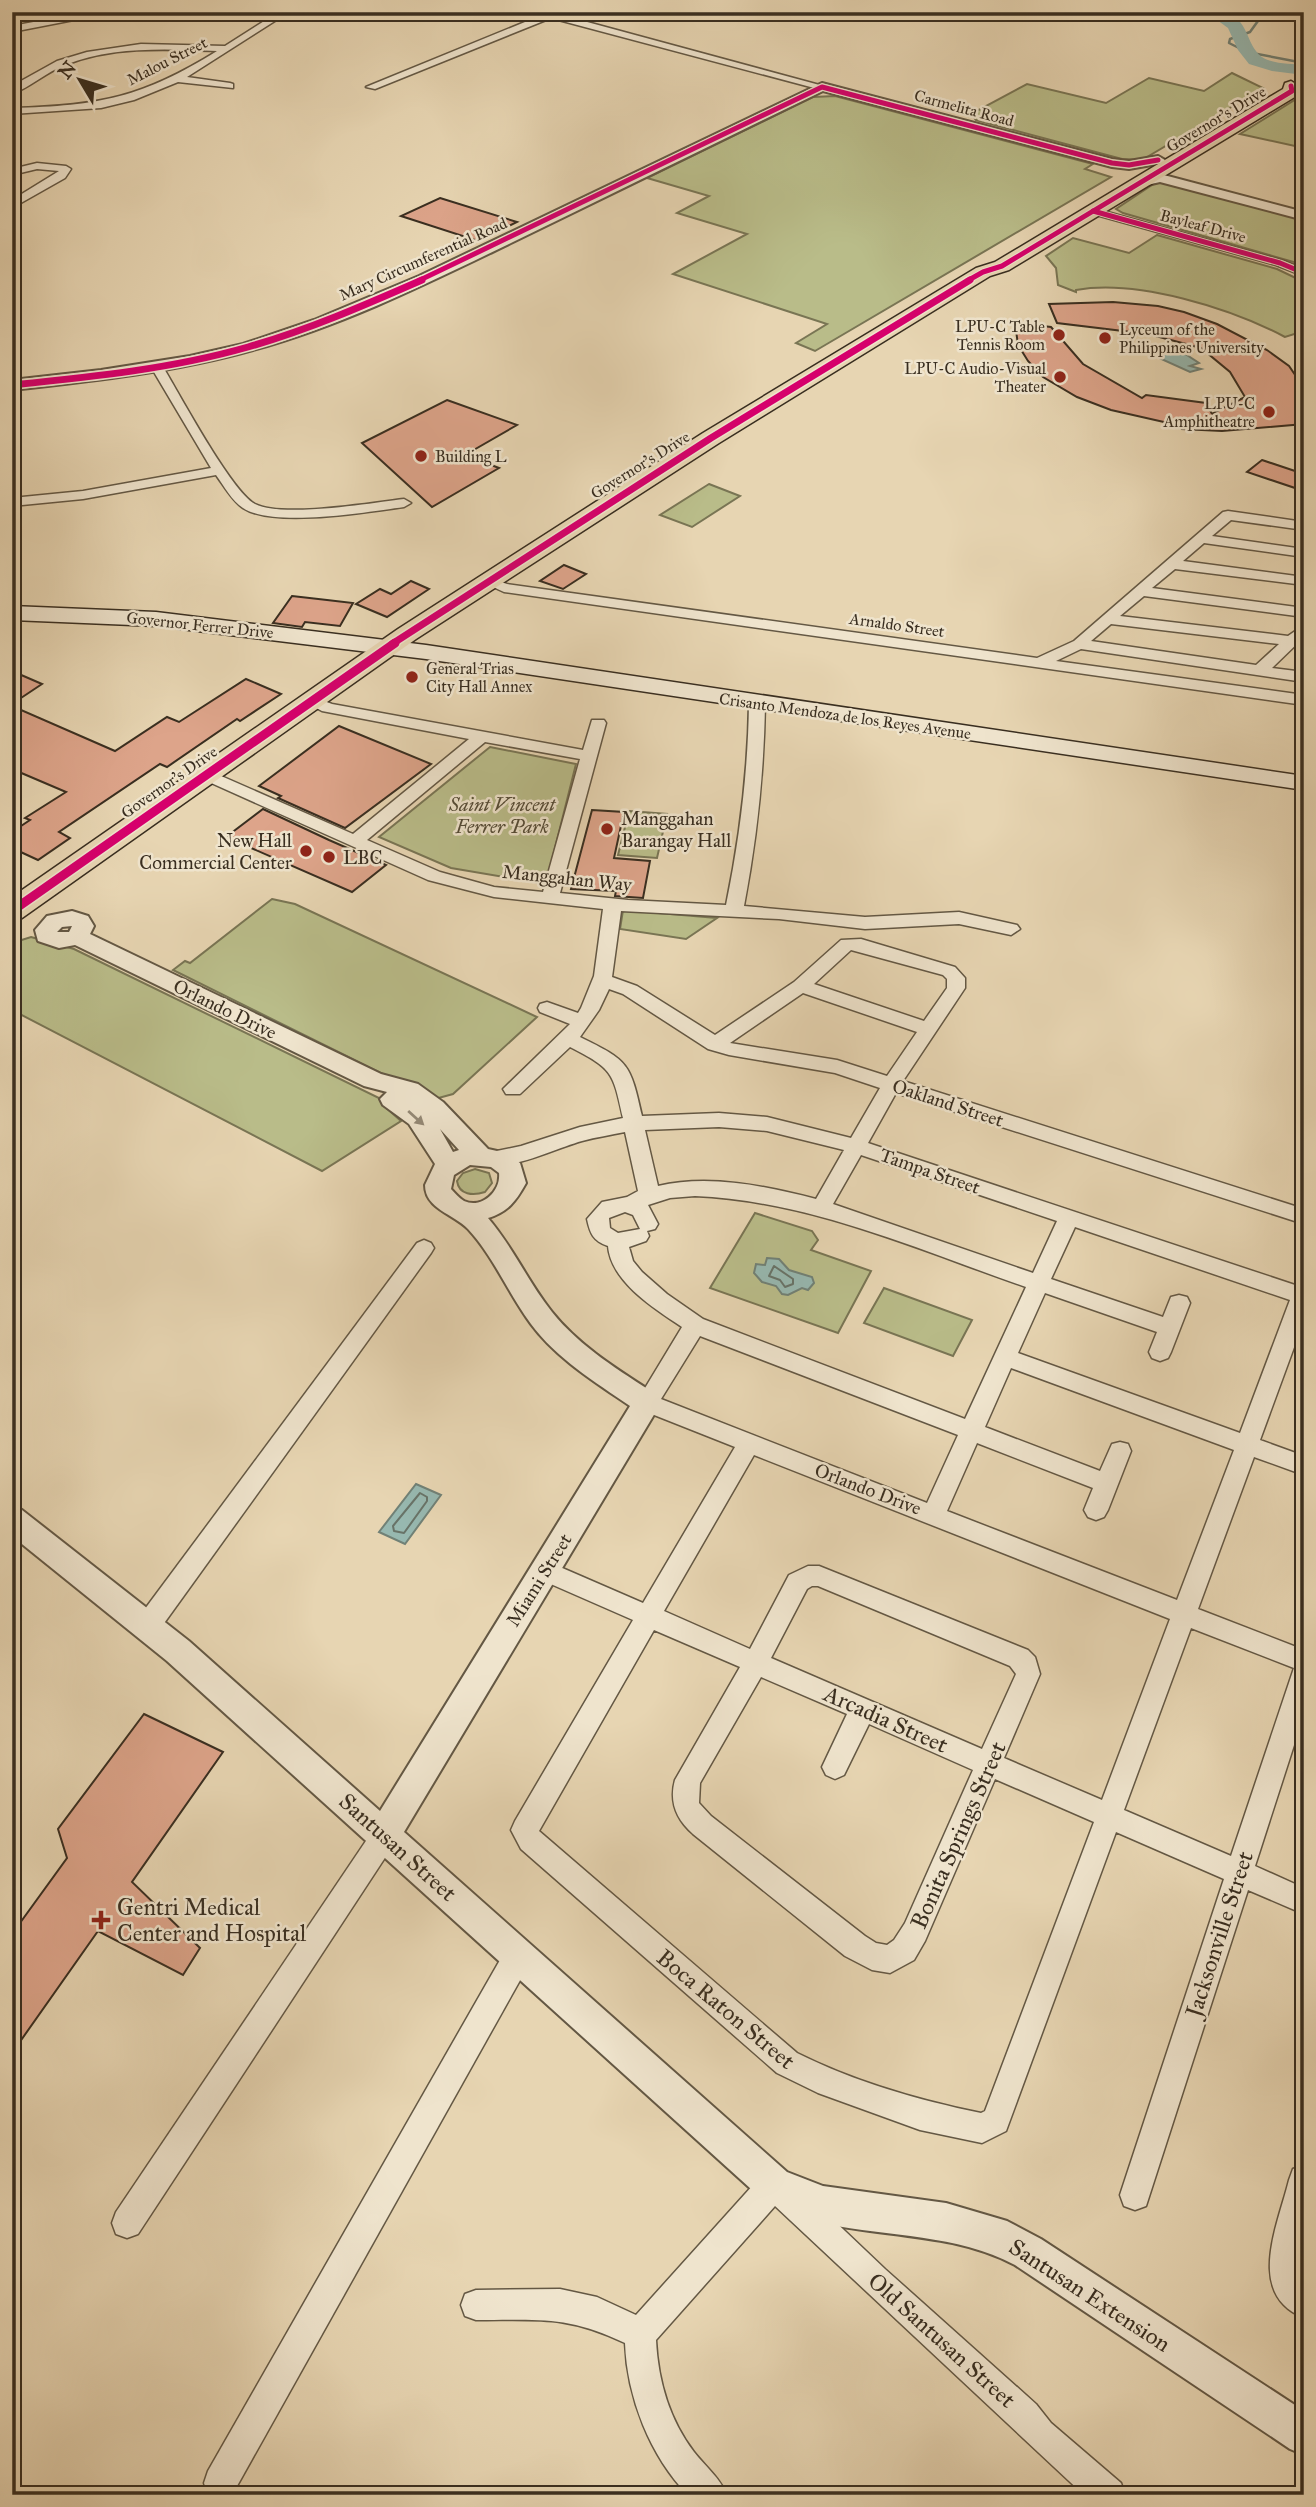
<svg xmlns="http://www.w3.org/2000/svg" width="1316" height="2507" font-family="'IM FELL Great Primer',serif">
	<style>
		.green { fill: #b9bc89; stroke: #797554; stroke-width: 2 }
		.water { fill: #97b8b0; stroke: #718176; stroke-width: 2 }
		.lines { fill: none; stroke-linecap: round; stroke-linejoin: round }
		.shore { stroke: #687368; stroke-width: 2 }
		.stream { stroke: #718176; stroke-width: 2.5 }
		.river { fill: #97b8b0; fill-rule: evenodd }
		.building { fill: #dda48a; stroke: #392e20; stroke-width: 2 }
		.minor-casing { stroke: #645844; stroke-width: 3 }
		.tertiary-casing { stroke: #645844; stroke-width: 4 }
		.secondary-casing { stroke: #392e20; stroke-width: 3 }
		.primary-casing { stroke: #392e20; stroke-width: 3 }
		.minor { fill: #efe4cd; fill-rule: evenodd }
		.tertiary { fill: #efe4cd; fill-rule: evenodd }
		.secondary { fill: #efe4cd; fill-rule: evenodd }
		.primary { fill: #e7d5b2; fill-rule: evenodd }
		.cycleway-far2-casing { stroke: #efe4cd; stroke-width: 7 }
		.cycleway-far1-casing { stroke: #efe4cd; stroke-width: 10 }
		.cycleway-casing { stroke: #efe4cd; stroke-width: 12 }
		.cycleway-far2 { stroke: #d6006c; stroke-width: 5 }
		.cycleway-far1 { stroke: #d6006c; stroke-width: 7 }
		.cycleway { stroke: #d6006c; stroke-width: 9 }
		.oneway { fill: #948976 }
		.poi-dot { fill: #8f2418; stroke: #efe4cd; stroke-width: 2.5 }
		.labels { text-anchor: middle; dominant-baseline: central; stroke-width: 5; stroke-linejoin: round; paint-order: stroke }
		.far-street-label { font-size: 16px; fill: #392e20; stroke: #efe4cd }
		.far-poi-label { font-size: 16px; fill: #392e20; stroke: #efe4cd; text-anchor: end }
		.park-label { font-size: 19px; font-style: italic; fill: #534a35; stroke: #efe4cd }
		.poi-label { font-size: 19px; fill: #392e20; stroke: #efe4cd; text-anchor: start }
		.street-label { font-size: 19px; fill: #392e20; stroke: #efe4cd }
		.near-street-label { font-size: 23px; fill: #392e20; stroke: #efe4cd }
		.near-poi-label { font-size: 23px; fill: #392e20; stroke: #efe4cd; text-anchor: start }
	</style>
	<rect width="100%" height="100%" fill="#e7d5b2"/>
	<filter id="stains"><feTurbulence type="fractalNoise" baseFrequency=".00286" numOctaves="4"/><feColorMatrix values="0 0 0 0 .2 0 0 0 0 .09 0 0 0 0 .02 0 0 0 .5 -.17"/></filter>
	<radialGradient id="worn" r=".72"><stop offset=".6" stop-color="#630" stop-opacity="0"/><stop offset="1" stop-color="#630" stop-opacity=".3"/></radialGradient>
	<g class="green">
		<path d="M 1232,73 L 1263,88 L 1142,160 L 1122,159 L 976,120 L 971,114 L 1027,84 L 1106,103 L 1149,78 L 1204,91 Z"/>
		<path d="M 1304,95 L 1304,148 L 1240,134 L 1301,96 Z"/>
		<path d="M 835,96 L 1093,164 L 1085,169 L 1111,177 L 815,351 L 796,343 L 827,324 L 673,274 L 747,234 L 677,213 L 709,196 L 647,178 L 813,97 Z"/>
		<path d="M 1158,181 L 1304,220 L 1304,265 L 1123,213 L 1116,209 Z"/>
		<path d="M 1157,235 L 1277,269 L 1304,282 L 1304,331 L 1285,337 C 1230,308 1137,279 1076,290 L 1076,292 L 1058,285 L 1056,268 L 1046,256 L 1073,238 L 1129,253 Z"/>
		<path d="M 709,484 L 740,496 L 692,527 L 660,515 Z"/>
		<path d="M 490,747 L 576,764 L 546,884 L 451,868 L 379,837 Z"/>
		<path d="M 629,811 L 667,814 L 657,858 L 618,855 Z"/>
		<path d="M 272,899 L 295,904 L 537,1017 L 453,1094 L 435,1099 L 407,1081 L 403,1084 L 173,970 L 185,961 L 190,963 Z"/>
		<path d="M 623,910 L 717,918 L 686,939 L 620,929 Z"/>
		<path d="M 31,937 L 74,949 L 381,1099 L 384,1106 L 401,1121 L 322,1171 L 12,1010 L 12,943 Z"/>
		<path d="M 475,1169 L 489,1173 L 492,1183 L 485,1192 C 473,1196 459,1195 457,1181 L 463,1173 Z"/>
		<path d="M 755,1213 L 812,1231 L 818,1240 L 811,1250 L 871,1271 L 838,1333 L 710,1288 Z"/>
		<path d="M 884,1288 L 972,1320 L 953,1356 L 864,1323 Z"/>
	</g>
	<g class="water">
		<path d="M 1173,346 L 1199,363 L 1190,366 L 1201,369 L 1190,372 L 1148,353 Z"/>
		<path d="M 767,1258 L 779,1259 L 789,1270 L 812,1277 L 814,1283 L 808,1290 L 802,1288 L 788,1295 L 782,1294 L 776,1286 L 762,1282 L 754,1273 L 756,1264 L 765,1265 Z"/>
		<path d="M 416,1484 L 441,1495 L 405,1544 L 379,1532 Z"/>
	</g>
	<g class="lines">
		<g class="shore">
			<path d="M 774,1266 L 793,1279 L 793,1284 L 785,1287 L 780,1280 L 769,1276 Z"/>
			<path d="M 420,1493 L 427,1497 L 427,1501 L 404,1533 L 394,1531 L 393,1526 Z"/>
		</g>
		<path class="stream" d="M 1260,12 L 1263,14 L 1250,32 L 1230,39 L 1229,43 L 1247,52 L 1304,63"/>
		<path class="river" d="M 1206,12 L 1232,14 C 1248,27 1246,37 1256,51 C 1265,65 1289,63 1304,65 L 1304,75 L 1272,71 L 1249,64 L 1238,50 L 1228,28 Z"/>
	</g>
	<g class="building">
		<path d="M 440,198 L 517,222 L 478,241 L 401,216 Z"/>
		<path d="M 1113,302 L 1158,306 L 1184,312 L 1217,324 L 1267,350 L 1289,366 L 1302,385 L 1304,424 L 1222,431 L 1181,429 L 1186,427 L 1111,410 L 1077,397 L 1043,377 L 1028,361 L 1018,345 L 1015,323 L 1051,327 L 1083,364 L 1142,398 L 1146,395 L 1206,403 L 1212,414 L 1245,397 L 1230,372 L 1201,348 L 1148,334 L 1057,323 L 1049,304 Z"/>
		<path d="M 447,400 L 517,425 L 465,455 L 499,468 L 432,507 L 362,443 Z"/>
		<path d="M 1262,460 L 1304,474 L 1304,491 L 1247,472 Z"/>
		<path d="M 564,565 L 586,574 L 563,589 L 540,581 Z"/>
		<path d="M 411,581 L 429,589 L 387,617 L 356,604 L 380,589 L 391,594 Z"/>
		<path d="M 292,596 L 327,600 L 353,603 L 340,626 L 305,622 L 302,627 L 273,623 Z"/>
		<path d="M 12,671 L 42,684 L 12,704 Z"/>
		<path d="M 246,679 L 281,694 L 240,721 L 237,719 L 167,767 L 160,764 L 59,832 L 70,838 L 38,860 L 12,848 L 12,832 L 30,820 L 25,818 L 66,792 L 12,769 L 12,706 L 115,751 L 167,717 L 179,722 Z"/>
		<path d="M 339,726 L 431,764 L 345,828 L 278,798 L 281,796 L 259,786 Z"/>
		<path d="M 263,809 L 329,840 L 386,865 L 352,892 L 226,837 Z"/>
		<path d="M 592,810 L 624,812 L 614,858 L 650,861 L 643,898 L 615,896 L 616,891 L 571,889 Z"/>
		<path d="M 144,1714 L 223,1752 L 132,1882 L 200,1948 L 183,1975 L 98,1931 L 12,2053 L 12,1934 L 67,1858 L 58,1829 Z"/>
	</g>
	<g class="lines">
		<defs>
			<g id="minor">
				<path d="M 87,12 L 115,12 L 12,32 L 12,26 Z"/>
				<path d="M 243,12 L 289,12 L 187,77 L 230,83 L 233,84 L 233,88 L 178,82 L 134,100 L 101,108 L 12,114 L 12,108 C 100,106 143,97 217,51 C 166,49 113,46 65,65 C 46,72 31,87 12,94 L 12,86 L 57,61 L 87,52 L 141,44 L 225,46 L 269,18 Z"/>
				<path d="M 535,12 L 554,13 L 827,87 L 818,89 L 551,18 L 375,89 L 366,87 L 542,15 Z"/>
				<path d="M 37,163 L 66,166 L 71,169 L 65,178 L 12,208 L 12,200 L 59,171 L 37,169 L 12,175 L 12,169 Z"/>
				<path d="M 1093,208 L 1284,261 L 1304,269 L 1304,276 L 1276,265 L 1089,213 L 1087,211 Z"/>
				<path d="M 157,363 L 163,367 C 180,395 231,491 255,504 C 283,518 371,503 404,499 L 411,503 L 404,507 C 368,512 273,528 243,508 C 232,501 224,486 216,475 L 83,499 L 12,506 L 12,498 L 83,491 L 211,468 L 151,367 Z"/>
				<path d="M 1228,511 L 1304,522 L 1304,530 L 1231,520 L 1212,536 L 1304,549 L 1304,557 L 1204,543 L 1183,561 L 1304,577 L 1304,585 L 1175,569 L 1152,588 L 1304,608 L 1304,617 L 1144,596 L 1120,616 L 1288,636 L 1304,625 L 1304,637 L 1272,668 L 1304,672 L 1304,682 L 1081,649 L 1056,661 L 1304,695 L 1304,705 L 504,592 L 480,581 L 487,577 L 507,584 L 1037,658 L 1074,641 L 1223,512 ZM 1111,624 L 1279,644 L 1256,665 L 1091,641 Z"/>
				<path d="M 311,696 L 332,704 L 583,750 L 592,720 L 604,720 L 606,723 L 560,893 L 628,900 L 726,905 C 740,837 748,772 749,703 L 751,700 L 763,700 L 765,703 C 764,772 757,838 744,906 L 865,917 L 959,912 L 1017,925 L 1020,929 L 1011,935 L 959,924 L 865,929 L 779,919 L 621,911 L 612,977 L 637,986 L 715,1035 L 794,982 L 841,940 L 861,939 L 955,967 L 965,978 L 965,988 L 903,1081 L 1304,1209 L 1304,1224 L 896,1093 L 868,1143 L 1304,1288 L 1304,1320 L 1260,1440 L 1304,1456 L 1304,1475 L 1254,1457 L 1198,1609 L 1304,1650 L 1304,1714 L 1255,1866 L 1304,1888 L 1304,1914 L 1248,1890 L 1146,2206 L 1135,2210 L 1124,2206 L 1120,2195 L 1224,1879 L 1116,1832 L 1006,2131 L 982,2143 L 920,2130 L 818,2093 L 777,2073 L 521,1849 L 511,1830 L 515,1821 L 633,1620 L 537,1578 L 533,1571 L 537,1564 L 545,1561 L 553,1564 L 643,1603 L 735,1447 L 639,1409 L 636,1403 L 682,1327 C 655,1309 611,1282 608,1246 C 593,1241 590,1233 587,1219 L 602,1202 L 627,1197 L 638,1191 L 625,1132 C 611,1135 596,1137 582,1141 C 556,1148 513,1171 487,1163 L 484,1158 L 487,1153 L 521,1146 L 580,1127 L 623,1118 C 613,1072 613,1069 570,1047 L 520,1094 L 506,1094 L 503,1089 L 570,1024 L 540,1012 L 538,1008 L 540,1004 L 547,1002 L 578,1013 L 581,1008 L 594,976 L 603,909 L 494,897 L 428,880 L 200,778 L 198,775 L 200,772 L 212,772 L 353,834 L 469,739 L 322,711 L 303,701 L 305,698 ZM 485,742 L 580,759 L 543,892 L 494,887 L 440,872 L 367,840 ZM 851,950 L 943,975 L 947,979 L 947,988 L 924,1021 L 814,984 ZM 609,989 L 623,994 L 708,1049 L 729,1055 L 835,1073 L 880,1088 L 851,1138 L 767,1117 L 719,1113 L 642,1116 C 630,1063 629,1061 580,1037 L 599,1010 ZM 803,993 L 917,1032 L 887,1076 L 837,1060 L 730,1043 ZM 719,1127 L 767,1131 L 844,1150 L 816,1199 C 766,1186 709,1174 658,1186 L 645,1130 ZM 861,1155 L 1057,1221 L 1033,1273 L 833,1204 ZM 695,1196 C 811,1201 919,1250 1026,1287 L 965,1419 L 703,1319 L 667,1294 L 642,1272 L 633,1261 L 629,1247 L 646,1241 L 649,1236 L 647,1231 L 655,1229 L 658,1224 L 648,1205 L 670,1198 ZM 625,1212 L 633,1215 L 640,1229 L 618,1233 L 610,1228 L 609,1218 ZM 1075,1227 L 1290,1300 L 1240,1433 L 1018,1353 L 1045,1293 L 1157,1332 L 1149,1352 L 1152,1358 L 1160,1361 L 1168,1358 L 1171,1352 L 1190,1303 L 1187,1297 L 1179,1295 L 1171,1297 L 1163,1317 L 1051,1279 ZM 700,1336 L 958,1435 L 927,1503 L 661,1399 ZM 1011,1368 L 1234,1450 L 1177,1600 L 947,1511 L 977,1443 L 1093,1488 L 1084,1510 L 1088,1517 L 1096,1520 L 1104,1517 L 1108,1510 L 1131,1451 L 1128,1444 L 1120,1442 L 1112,1444 L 1100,1471 L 985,1427 ZM 754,1455 L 1170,1619 L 1102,1800 L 1004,1758 L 1040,1674 L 1035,1657 L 1028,1650 L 819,1566 L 808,1566 L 789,1575 L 750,1649 L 664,1611 ZM 812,1586 L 818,1586 L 1010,1666 L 1016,1674 L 982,1749 L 771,1658 L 807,1589 ZM 1191,1628 L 1294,1668 L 1231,1856 L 1124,1810 ZM 654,1630 L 740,1667 L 675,1780 C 669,1802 676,1819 693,1834 L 845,1956 L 872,1970 L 890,1973 L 914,1960 L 925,1941 L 995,1779 L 1094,1822 L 985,2111 L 981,2113 C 918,2100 855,2082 797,2053 L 539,1831 ZM 761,1677 L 847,1714 L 822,1767 L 826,1775 L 835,1779 L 844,1775 L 869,1724 L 973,1770 L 905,1923 L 894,1940 L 887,1945 L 876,1943 L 865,1936 L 711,1816 L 699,1803 L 700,1783 Z"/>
				<path d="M 424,1240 L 431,1243 L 434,1248 L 431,1253 L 157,1633 L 148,1636 L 139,1633 L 136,1625 L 139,1617 L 417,1243 Z"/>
				<path d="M 385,1823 L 394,1826 L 398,1835 L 394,1844 L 138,2234 L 127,2238 L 116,2234 L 112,2223 L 116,2212 L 376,1826 Z"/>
				<path d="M 518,1942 L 528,1946 L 532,1956 L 528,1966 L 232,2495 L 208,2495 L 204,2483 L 208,2471 L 508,1946 Z"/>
				<path d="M 1304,2165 L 1304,2241 L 1298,2263 L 1300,2277 L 1304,2280 L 1304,2318 C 1245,2294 1278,2225 1289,2180 L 1293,2169 Z"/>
				<path d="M 774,2170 L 785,2174 L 885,2269 L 1036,2404 L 1051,2423 L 1121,2483 L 1125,2495 L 1084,2495 L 775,2206 L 656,2340 C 658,2380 669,2419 694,2452 C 705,2466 720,2478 727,2495 L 688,2495 C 650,2456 627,2397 625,2343 C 567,2315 538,2320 476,2320 L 465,2316 L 461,2305 L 465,2294 L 476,2290 L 560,2289 L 597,2297 L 636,2315 L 763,2174 Z"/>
			</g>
			<g id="tertiary">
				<path d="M 822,83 L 1112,159 L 1129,161 L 1158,156 L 1165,160 L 1163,163 L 1129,169 L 1112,167 L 823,91 C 719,141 616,192 513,242 C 428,283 344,325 253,350 C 175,372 93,381 12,390 L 12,380 L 101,370 L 190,356 L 243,344 L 314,320 L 419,276 Z"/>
				<path d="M 1160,174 L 1304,212 L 1304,220 L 1160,182 L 1143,186 L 1136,182 Z"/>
				<path d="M 72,911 L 88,916 L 94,926 L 90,934 L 381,1074 L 418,1084 L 443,1102 L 488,1149 L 506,1153 L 520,1163 L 526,1183 C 516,1201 508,1212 488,1218 C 513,1247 528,1282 552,1312 C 580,1347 620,1371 657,1395 L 661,1403 L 404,1832 L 787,2172 L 823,2186 L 946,2203 L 1007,2221 L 1041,2239 L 1304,2411 L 1304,2455 L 1290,2449 L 1015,2265 C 956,2234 890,2237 826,2224 C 804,2220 781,2207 761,2198 L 167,1661 L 12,1536 L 12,1507 L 22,1510 L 189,1641 L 380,1811 L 630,1406 C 595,1382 556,1358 531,1324 C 508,1293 494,1257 468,1229 C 454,1214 425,1209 425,1185 L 435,1164 L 409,1124 L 383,1105 L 380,1099 L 387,1092 L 364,1086 L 75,945 L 59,948 L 38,941 L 35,930 L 47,916 ZM 72,926 L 69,932 L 57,932 L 62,927 ZM 440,1129 L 459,1150 L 453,1152 ZM 470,1165 L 491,1167 L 499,1173 C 501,1191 482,1209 464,1201 C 459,1198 455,1193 451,1189 L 454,1175 Z"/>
			</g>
			<path id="secondary" d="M 12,606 L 156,612 L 426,645 L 1304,776 L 1304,790 L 426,659 L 156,626 L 12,620 Z"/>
			<path id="primary" d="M 1291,81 L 1299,86 L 1298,95 L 1009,270 L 990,276 L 719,443 L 416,639 L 22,918 L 12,920 L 12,897 L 398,629 L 703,433 L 976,268 L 995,262 L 1283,89 L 1285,83 Z"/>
		</defs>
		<use href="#minor" class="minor-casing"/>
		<use href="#tertiary" class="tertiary-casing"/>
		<use href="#secondary" class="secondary-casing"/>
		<use href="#primary" class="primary-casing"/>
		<use href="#minor" class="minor"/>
		<use href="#tertiary" class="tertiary"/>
		<use href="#secondary" class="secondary"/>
		<use href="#primary" class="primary"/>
		<defs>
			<g id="cycleway-far2">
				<path d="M 1093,211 L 1280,263 L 1304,273"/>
				<path d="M 418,281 L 822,87 L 1112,163 L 1129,165 L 1158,160"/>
				<path d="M 967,281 L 983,272 L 1002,266 L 1292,91 L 1291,86"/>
			</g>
			<g id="cycleway-far1">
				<path d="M 12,385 C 91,377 171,369 248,347 C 308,330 365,305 422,280"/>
				<path d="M 392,644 L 711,438 L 970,280"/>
			</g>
			<path id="cycleway" d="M 12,911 L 395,643"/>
		</defs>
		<use href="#cycleway-far2" class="cycleway-far2-casing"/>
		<use href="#cycleway-far1" class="cycleway-far1-casing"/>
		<use href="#cycleway" class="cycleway-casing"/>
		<use href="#cycleway-far2" class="cycleway-far2"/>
		<use href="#cycleway-far1" class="cycleway-far1"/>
		<use href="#cycleway" class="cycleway"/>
	</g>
	<defs><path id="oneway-solid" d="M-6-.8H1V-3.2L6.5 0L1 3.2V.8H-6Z" transform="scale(1.75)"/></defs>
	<use class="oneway" href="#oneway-solid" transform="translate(416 1118) rotate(42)"/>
	<g class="poi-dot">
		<circle cx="1059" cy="335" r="7"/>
		<circle cx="1105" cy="338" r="7"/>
		<circle cx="1060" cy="377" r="7"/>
		<circle cx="1269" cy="412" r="7"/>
		<circle cx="421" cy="456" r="7"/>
		<circle cx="412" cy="677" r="7"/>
		<circle cx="607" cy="829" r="7"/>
		<circle cx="306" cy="851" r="7"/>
		<circle cx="329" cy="857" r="7"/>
		<path d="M97.5 1909.5h7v7h7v7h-7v7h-7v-7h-7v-7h7z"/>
	</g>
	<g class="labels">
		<g class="far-street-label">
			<text transform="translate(167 61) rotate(-27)">Malou Street</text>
			<text transform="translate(964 108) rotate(15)">Carmelita Road</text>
			<text transform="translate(1216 119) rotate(-31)">Governor's Drive</text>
			<text transform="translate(1203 226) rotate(15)">Bayleaf Drive</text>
			<text transform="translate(423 259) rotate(-24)">Mary Circumferential Road</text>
			<text transform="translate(640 465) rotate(-32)">Governor's Drive</text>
			<text transform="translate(200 625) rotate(6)">Governor Ferrer Drive</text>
			<text transform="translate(897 625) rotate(8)">Arnaldo Street</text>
			<text transform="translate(845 716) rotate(8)">Crisanto Mendoza de los Reyes Avenue</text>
			<text transform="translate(169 782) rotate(-35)">Governor's Drive</text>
		</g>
		<g class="far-poi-label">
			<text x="1045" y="326">LPU-C Table<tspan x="1045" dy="18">Tennis Room</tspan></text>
			<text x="1119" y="329" text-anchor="start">Lyceum of the<tspan x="1119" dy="18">Philippines University</tspan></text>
			<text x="1046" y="368">LPU-C Audio-Visual<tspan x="1046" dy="18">Theater</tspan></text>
			<text x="1255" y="403">LPU-C<tspan x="1255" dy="18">Amphitheatre</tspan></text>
			<text x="435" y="456" text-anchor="start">Building L</text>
			<text x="426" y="668" text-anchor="start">General Trias<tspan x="426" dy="18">City Hall Annex</tspan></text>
		</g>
		<g class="park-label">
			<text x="502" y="804">Saint Vincent<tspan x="502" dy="22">Ferrer Park</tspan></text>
		</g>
		<g class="poi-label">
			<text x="621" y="818">Manggahan<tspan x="621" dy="22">Barangay Hall</tspan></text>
			<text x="292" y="840" text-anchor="end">New Hall<tspan x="292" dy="22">Commercial Center</tspan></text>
			<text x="343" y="857">LBC</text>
		</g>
		<g class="street-label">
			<text transform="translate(567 878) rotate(6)">Manggahan Way</text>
			<text transform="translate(225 1009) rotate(26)">Orlando Drive</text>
			<text transform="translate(948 1103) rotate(18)">Oakland Street</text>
			<text transform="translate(930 1171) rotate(19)">Tampa Street</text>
			<text transform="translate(868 1489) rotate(21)">Orlando Drive</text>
			<text transform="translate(539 1580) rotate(-58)">Miami Street</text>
		</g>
		<g class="near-street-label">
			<text transform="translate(886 1719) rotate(24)">Arcadia Street</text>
			<text transform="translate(958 1835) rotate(-66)">Bonita Springs Street</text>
			<text transform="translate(398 1847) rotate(42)">Santusan Street</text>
			<text transform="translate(1219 1934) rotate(-72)">Jacksonville Street</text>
			<text transform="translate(726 2009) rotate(40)">Boca Raton Street</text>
			<text transform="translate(1090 2295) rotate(33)">Santusan Extension</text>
			<text transform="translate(942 2340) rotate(42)">Old Santusan Street</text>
		</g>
		<g class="near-poi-label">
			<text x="117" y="1907">Gentri Medical<tspan x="117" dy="26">Center and Hospital</tspan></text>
		</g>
	</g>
	<rect width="1316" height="2507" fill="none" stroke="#e7d5b2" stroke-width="42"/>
	<rect x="14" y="14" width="1288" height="2479" fill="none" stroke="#392e20" stroke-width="3.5"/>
	<rect x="21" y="21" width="1274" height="2465" fill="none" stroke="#392e20" stroke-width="2"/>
	<g transform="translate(80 80) rotate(308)" stroke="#efe4cd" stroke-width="5" paint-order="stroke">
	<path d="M0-5L12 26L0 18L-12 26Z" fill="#392e20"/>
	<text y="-10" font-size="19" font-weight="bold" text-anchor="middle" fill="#392e20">N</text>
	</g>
	<rect width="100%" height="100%" filter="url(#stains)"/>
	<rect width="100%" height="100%" fill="url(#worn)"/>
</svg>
